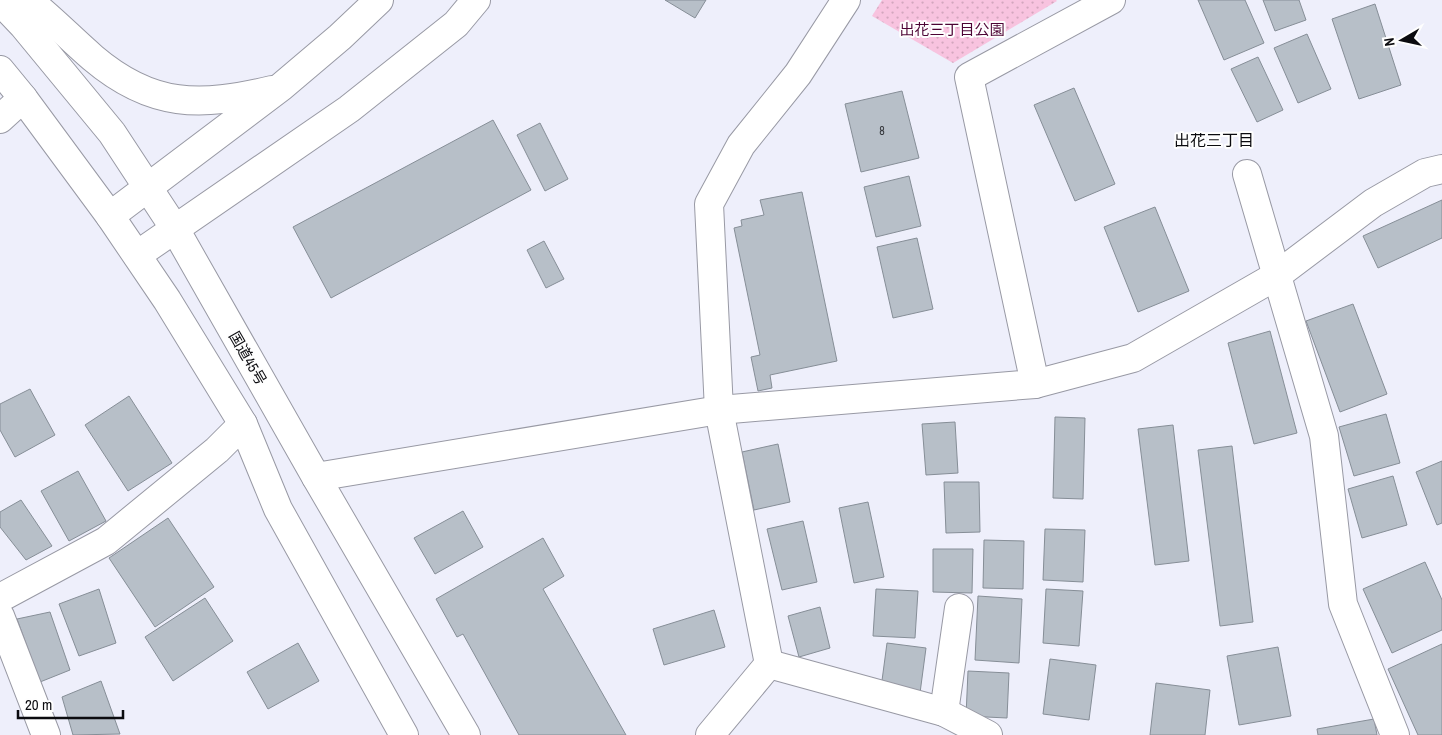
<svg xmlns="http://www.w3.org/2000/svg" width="1442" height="735" font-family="'Archivo Narrow','Noto Sans JP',sans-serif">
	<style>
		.green { fill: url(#green-dots) }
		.building { fill: #b7bfc8; stroke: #868e97 }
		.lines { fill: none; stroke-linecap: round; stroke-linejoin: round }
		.minor-casing { stroke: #9899a4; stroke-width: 30 }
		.highway-casing { stroke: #9899a4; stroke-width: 30 }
		.minor { stroke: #fff; stroke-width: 28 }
		.highway { stroke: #fff; stroke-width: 28 }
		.labels { text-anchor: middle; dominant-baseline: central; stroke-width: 4; stroke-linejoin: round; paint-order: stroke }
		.number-label { font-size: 12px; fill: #36383d }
		.park-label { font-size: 15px; fill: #4d0435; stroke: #fefefe }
		.street-label { font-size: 15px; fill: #0b0b0f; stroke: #fefefe }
		.neighbourhood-label { font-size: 16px; fill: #0b0b0f; stroke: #fefefe }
	</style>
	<defs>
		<pattern id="green-dots" width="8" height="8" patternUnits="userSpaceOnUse" patternTransform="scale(1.25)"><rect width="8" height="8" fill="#f8c3df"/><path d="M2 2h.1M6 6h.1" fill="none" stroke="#d3a6be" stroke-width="1.8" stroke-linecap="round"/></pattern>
	</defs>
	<rect width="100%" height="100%" fill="#eeeffb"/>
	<path class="green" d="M 882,0 L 1056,0 L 1057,1 L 953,63 L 872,16 Z"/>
	<g class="building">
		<path d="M 665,0 L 706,0 L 695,18 Z"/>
		<path d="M 1198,0 L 1245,0 L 1264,43 L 1224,60 Z"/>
		<path d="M 1263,0 L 1299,0 L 1306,20 L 1275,31 Z"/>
		<path d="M 1375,4 L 1401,85 L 1359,99 L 1332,19 Z"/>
		<path d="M 1307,34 L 1331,89 L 1298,103 L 1274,48 Z"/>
		<path d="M 1258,57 L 1283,110 L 1257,122 L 1231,69 Z"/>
		<path d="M 1074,88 L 1115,184 L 1075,201 L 1034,105 Z"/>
		<path d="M 902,91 L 919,158 L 861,172 L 845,104 Z"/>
		<path d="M 493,120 L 531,190 L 331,298 L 293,227 Z"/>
		<path d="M 540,123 L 568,179 L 545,191 L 517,135 Z"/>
		<path d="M 909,176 L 921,226 L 876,237 L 864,187 Z"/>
		<path d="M 802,192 L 837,361 L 770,375 L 772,388 L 758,391 L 751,357 L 760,355 L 734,228 L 742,226 L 741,220 L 764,215 L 760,200 Z"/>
		<path d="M 1442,200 L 1442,238 L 1378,268 L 1363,236 Z"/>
		<path d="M 1155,207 L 1189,291 L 1138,312 L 1104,227 Z"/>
		<path d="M 917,238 L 933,309 L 893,318 L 877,247 Z"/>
		<path d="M 544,241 L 564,279 L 546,288 L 527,250 Z"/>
		<path d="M 1353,304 L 1387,394 L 1340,412 L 1306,321 Z"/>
		<path d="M 1270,331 L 1297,433 L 1254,444 L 1228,343 Z"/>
		<path d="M 30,389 L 55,435 L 15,457 L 0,430 L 0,404 Z"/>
		<path d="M 129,396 L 172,463 L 128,491 L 85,425 Z"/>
		<path d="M 1386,414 L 1400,463 L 1354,476 L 1339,427 Z"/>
		<path d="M 1055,417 L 1085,418 L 1083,499 L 1053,498 Z"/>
		<path d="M 955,422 L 958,473 L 926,475 L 922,424 Z"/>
		<path d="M 1173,425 L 1189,561 L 1155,565 L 1138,429 Z"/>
		<path d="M 778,444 L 790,502 L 754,510 L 742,452 Z"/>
		<path d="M 1232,446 L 1253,622 L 1220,626 L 1198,450 Z"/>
		<path d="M 1442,461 L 1442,523 L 1437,525 L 1416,472 Z"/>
		<path d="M 78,471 L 106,521 L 69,541 L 41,491 Z"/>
		<path d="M 1393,476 L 1407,525 L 1362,538 L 1348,489 Z"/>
		<path d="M 944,482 L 979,482 L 980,532 L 946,533 Z"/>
		<path d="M 21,500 L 52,546 L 26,560 L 0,527 L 0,512 Z"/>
		<path d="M 868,502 L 884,577 L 854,583 L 839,508 Z"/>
		<path d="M 463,511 L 483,547 L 435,574 L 414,538 Z"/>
		<path d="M 168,518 L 214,587 L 155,627 L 109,558 Z"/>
		<path d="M 803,521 L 817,582 L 782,590 L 767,529 Z"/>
		<path d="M 1045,529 L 1085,530 L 1083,582 L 1043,580 Z"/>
		<path d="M 543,538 L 564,576 L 543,589 L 626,735 L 519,735 L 463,634 L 457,637 L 436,599 Z"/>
		<path d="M 984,540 L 1024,541 L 1023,589 L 983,588 Z"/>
		<path d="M 933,549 L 973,549 L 972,593 L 933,592 Z"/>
		<path d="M 1425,562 L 1442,600 L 1442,630 L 1392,653 L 1363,589 Z"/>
		<path d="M 99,589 L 116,643 L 79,656 L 59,604 Z"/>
		<path d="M 876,589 L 918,591 L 915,638 L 873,636 Z"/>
		<path d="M 1046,589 L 1083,591 L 1079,646 L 1043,643 Z"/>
		<path d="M 978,596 L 1022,599 L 1019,663 L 975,660 Z"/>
		<path d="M 205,598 L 233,641 L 173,681 L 145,637 Z"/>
		<path d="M 820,607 L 830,648 L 799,657 L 788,616 Z"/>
		<path d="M 714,610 L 725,647 L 664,665 L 653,629 Z"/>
		<path d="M 50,612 L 70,670 L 40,682 L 17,619 Z"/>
		<path d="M 298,643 L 319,681 L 268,709 L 247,672 Z"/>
		<path d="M 887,643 L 926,648 L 920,693 L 881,688 Z"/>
		<path d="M 1442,644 L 1442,735 L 1418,735 L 1388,669 Z"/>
		<path d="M 1278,647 L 1291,716 L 1239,725 L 1227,656 Z"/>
		<path d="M 1050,659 L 1096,665 L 1089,720 L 1043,714 Z"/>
		<path d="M 968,671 L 1009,673 L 1007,718 L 966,716 Z"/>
		<path d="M 101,681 L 120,734 L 73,735 L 62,697 Z"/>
		<path d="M 1156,683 L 1210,690 L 1205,735 L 1150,735 Z"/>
		<path d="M 1374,719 L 1377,735 L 1318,735 L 1317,729 Z"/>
	</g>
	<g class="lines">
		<defs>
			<g id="minor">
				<path d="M 0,119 L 23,98"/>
				<path d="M 1247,174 L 1324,436 L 1343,604 L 1395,735"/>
				<path d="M 1035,384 L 969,77 L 1111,0"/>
				<path d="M 316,477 L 719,410 L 1035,384 L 1133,358 L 1276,276 L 1373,203 L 1425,173 L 1442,169"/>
				<path d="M 0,598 L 106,541 L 217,450 L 243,424"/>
				<path d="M 0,616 L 46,735"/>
				<path d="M 769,664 L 719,410 L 709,204 L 741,145 L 798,74 L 846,0"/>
				<path d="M 769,664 L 944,712 L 988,735"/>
				<path d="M 944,712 L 959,608"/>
				<path d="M 710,735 L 769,664"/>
			</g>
			<g id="highway">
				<path d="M 28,0 C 51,18 71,39 93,58 C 152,108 200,107 272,90"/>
				<path d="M 0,1 L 23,25 L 112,133 L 175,229 L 316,477 L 466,735"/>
				<path d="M 0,70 L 23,98 L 110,216 L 167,300 L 243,424 L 278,509 L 404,735"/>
				<path d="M 110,216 L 281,87 L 340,37 L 379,0"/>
				<path d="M 137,255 L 349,109 L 456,24 L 476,0"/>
			</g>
		</defs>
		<use href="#minor" class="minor-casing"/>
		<use href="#highway" class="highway-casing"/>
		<use href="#minor" class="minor"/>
		<use href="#highway" class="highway"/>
	</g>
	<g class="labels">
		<g class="number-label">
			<text x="882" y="131">8</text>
		</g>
		<g class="park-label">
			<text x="952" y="29">出花三丁目公園</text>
		</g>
		<g class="street-label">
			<text transform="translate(248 358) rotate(60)">国道45号</text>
		</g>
		<g class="neighbourhood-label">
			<text x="1214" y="140">出花三丁目</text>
		</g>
	</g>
	<g transform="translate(1402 40) rotate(261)" stroke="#fefefe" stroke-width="4" paint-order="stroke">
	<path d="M0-4L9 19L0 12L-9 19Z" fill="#0b0b0f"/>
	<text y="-8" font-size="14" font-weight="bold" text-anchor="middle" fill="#0b0b0f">N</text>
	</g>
	<path d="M18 710v8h105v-8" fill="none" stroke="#0b0b0f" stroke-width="2.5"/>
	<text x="25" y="710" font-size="15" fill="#0b0b0f" stroke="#fefefe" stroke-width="4" paint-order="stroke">20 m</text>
</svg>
